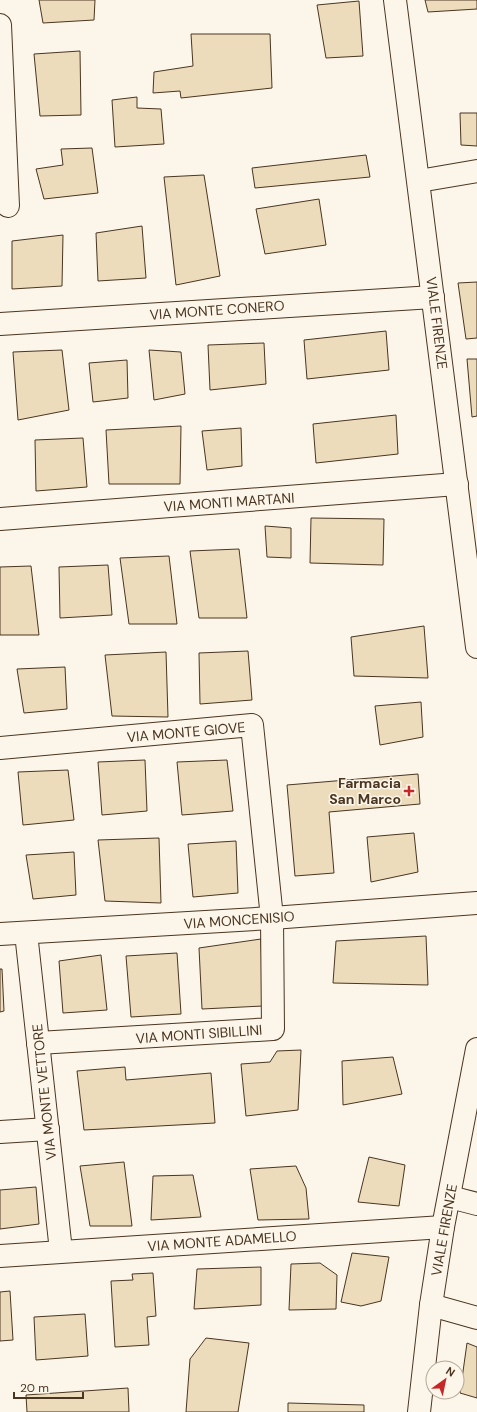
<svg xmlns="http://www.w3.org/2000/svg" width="477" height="1412" font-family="'DM Sans',sans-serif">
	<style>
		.building { fill: #ecdcbc; stroke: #4a3520 }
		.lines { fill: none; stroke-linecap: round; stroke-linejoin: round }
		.minor-casing { stroke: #4a3520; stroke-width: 24 }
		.major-casing { stroke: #4a3520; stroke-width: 24 }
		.minor { stroke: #fbf6e9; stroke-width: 22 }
		.major { stroke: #fbf6e9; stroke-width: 22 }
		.poi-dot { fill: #c62828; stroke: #fbf6e9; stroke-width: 1.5 }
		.labels { text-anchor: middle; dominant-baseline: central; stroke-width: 3; stroke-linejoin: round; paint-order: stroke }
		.street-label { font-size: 14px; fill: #4a3520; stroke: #fbf6e9 }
		.poi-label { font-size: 14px; font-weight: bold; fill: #4a3520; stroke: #fbf6e9; text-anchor: end }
	</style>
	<rect width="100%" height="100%" fill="#fbf6e9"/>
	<g class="building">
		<path d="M 39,0 L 95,0 L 94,20 L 43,23 Z"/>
		<path d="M 425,0 L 477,0 L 477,9 L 428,12 Z"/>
		<path d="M 359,1 L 363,56 L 326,58 L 317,5 Z"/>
		<path d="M 191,34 L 270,34 L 272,88 L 181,98 L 180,91 L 153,93 L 154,72 L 193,66 Z"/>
		<path d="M 80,51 L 81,115 L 40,116 L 34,54 Z"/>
		<path d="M 137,97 L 137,108 L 161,109 L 164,144 L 115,147 L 112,100 Z"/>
		<path d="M 460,113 L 477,113 L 477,146 L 461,145 Z"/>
		<path d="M 92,148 L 98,193 L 44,199 L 36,169 L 63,165 L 61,149 Z"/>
		<path d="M 366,155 L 370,177 L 255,188 L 252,168 Z"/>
		<path d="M 204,175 L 220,276 L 176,285 L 164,177 Z"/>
		<path d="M 319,199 L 326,245 L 265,254 L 256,209 Z"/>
		<path d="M 142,226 L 146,278 L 98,281 L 96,233 Z"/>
		<path d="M 63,235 L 62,286 L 12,289 L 12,241 Z"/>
		<path d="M 477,282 L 477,338 L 466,339 L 458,283 Z"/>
		<path d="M 386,331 L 389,370 L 307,379 L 304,340 Z"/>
		<path d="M 264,343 L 266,384 L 210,390 L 208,345 Z"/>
		<path d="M 62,350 L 69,410 L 18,420 L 13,352 Z"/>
		<path d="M 149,350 L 181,352 L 185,394 L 154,400 Z"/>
		<path d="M 467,359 L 477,359 L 477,416 L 472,417 Z"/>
		<path d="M 127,360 L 128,398 L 93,402 L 89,363 Z"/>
		<path d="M 396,415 L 398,454 L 316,463 L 313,424 Z"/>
		<path d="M 181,426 L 180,484 L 109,484 L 106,430 Z"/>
		<path d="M 241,428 L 242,466 L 207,470 L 202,431 Z"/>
		<path d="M 83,438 L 87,487 L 36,491 L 35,440 Z"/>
		<path d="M 311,518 L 384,519 L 383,565 L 310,563 Z"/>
		<path d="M 265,526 L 291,528 L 291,558 L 267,557 Z"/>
		<path d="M 239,549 L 247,618 L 199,618 L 190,551 Z"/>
		<path d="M 169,556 L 177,624 L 129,624 L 120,558 Z"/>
		<path d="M 108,565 L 112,615 L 60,618 L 59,567 Z"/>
		<path d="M 31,566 L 39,635 L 0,635 L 0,567 Z"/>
		<path d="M 424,626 L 428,678 L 354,676 L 351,637 Z"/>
		<path d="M 248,651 L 252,700 L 200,704 L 199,653 Z"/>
		<path d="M 166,652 L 168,717 L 112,716 L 105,655 Z"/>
		<path d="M 65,667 L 67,709 L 24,713 L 17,669 Z"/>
		<path d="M 421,702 L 423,737 L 380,745 L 375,706 Z"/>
		<path d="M 145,760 L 147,811 L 102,815 L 98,762 Z"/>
		<path d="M 227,760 L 233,811 L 182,815 L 177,762 Z"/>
		<path d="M 68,770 L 74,820 L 23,825 L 18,772 Z"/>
		<path d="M 418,774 L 420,804 L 329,812 L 334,873 L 295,876 L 287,785 Z"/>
		<path d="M 414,833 L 418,872 L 371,882 L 367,837 Z"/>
		<path d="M 159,838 L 161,903 L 105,901 L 98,840 Z"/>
		<path d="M 236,841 L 238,893 L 193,897 L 188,844 Z"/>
		<path d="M 74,852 L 76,895 L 33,899 L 26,855 Z"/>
		<path d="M 426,936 L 428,985 L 333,983 L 336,941 Z"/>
		<path d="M 261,939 L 263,1006 L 202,1009 L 199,948 Z"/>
		<path d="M 177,953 L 181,1014 L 131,1017 L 126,956 Z"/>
		<path d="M 101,955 L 107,1010 L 63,1013 L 59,961 Z"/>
		<path d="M 0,969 L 2,969 L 4,1011 L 0,1012 Z"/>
		<path d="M 301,1050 L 298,1110 L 246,1116 L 241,1064 L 270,1062 L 277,1051 Z"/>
		<path d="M 393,1057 L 402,1094 L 343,1105 L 342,1061 Z"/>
		<path d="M 125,1067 L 126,1080 L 211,1073 L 215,1123 L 84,1130 L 77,1071 Z"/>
		<path d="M 369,1157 L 405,1165 L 399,1206 L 358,1202 Z"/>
		<path d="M 124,1162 L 132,1226 L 90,1226 L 80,1166 Z"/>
		<path d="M 296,1166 L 306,1188 L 309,1219 L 258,1220 L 250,1169 Z"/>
		<path d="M 193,1175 L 201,1217 L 151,1220 L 153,1176 Z"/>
		<path d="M 36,1187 L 39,1224 L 0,1229 L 0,1190 Z"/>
		<path d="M 352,1253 L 389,1257 L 381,1301 L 361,1306 L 341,1302 Z"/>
		<path d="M 320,1263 L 337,1275 L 336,1309 L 289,1310 L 291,1264 Z"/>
		<path d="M 261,1267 L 261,1305 L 194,1309 L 197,1269 Z"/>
		<path d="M 153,1273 L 156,1316 L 147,1317 L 149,1345 L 115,1347 L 111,1281 L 133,1280 L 132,1274 Z"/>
		<path d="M 10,1291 L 13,1340 L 0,1341 L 0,1292 Z"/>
		<path d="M 85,1314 L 88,1356 L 36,1360 L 34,1317 Z"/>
		<path d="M 206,1338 L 249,1343 L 238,1412 L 186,1412 L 190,1359 Z"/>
		<path d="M 467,1343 L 477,1347 L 477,1398 L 460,1393 Z"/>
		<path d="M 128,1388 L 129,1412 L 27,1412 L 26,1395 Z"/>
		<path d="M 288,1403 L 364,1405 L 364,1412 L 288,1412 Z"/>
	</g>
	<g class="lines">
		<defs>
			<g id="minor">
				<path d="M 0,25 L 8,206"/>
				<path d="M 419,181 L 477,171"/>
				<path d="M 0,324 L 433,297"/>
				<path d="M 0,519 L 457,484"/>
				<path d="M 0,748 L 252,725 L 272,918 L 273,1029 L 38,1043"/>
				<path d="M 26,933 L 61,1251"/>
				<path d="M 0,934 L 272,918 L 477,903"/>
				<path d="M 0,1132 L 48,1129"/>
				<path d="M 450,1197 L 477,1204"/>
				<path d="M 0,1256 L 443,1227"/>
				<path d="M 431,1305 L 477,1318"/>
			</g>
			<g id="major">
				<path d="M 395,0 L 477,647"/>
				<path d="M 419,1412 L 431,1305 L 443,1227 L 477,1049"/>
			</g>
		</defs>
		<use href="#minor" class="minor-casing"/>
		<use href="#major" class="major-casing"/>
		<use href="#minor" class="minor"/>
		<use href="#major" class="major"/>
	</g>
	<path class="poi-dot" d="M407 785h4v4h4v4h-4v4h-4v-4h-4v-4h4z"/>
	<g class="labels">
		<g class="street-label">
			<text transform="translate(217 310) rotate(-4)">VIA MONTE CONERO</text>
			<text transform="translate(437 323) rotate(83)">VIALE FIRENZE</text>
			<text transform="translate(229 502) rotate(-4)">VIA MONTI MARTANI</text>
			<text transform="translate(186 732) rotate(-5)">VIA MONTE GIOVE</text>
			<text transform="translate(239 920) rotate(-4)">VIA MONCENISIO</text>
			<text transform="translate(199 1034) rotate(-4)">VIA MONTI SIBILLINI</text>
			<text transform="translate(44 1092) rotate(-96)">VIA MONTE VETTORE</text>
			<text transform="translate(444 1230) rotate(-80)">VIALE FIRENZE</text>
			<text transform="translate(222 1241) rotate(-4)">VIA MONTE ADAMELLO</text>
		</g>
		<g class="poi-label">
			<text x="401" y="783">Farmacia<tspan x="401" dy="16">San Marco</tspan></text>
		</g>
	</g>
	<g transform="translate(445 1380) rotate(33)"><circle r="19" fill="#fbf6e9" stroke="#b4a999"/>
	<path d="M0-3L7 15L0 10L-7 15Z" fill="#c62828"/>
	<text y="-6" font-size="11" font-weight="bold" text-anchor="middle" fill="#4a3520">N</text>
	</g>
	<path d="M14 1392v6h69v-6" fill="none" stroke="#4a3520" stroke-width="2"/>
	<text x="20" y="1392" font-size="12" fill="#4a3520" stroke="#fbf6e9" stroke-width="3" paint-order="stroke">20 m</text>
</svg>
